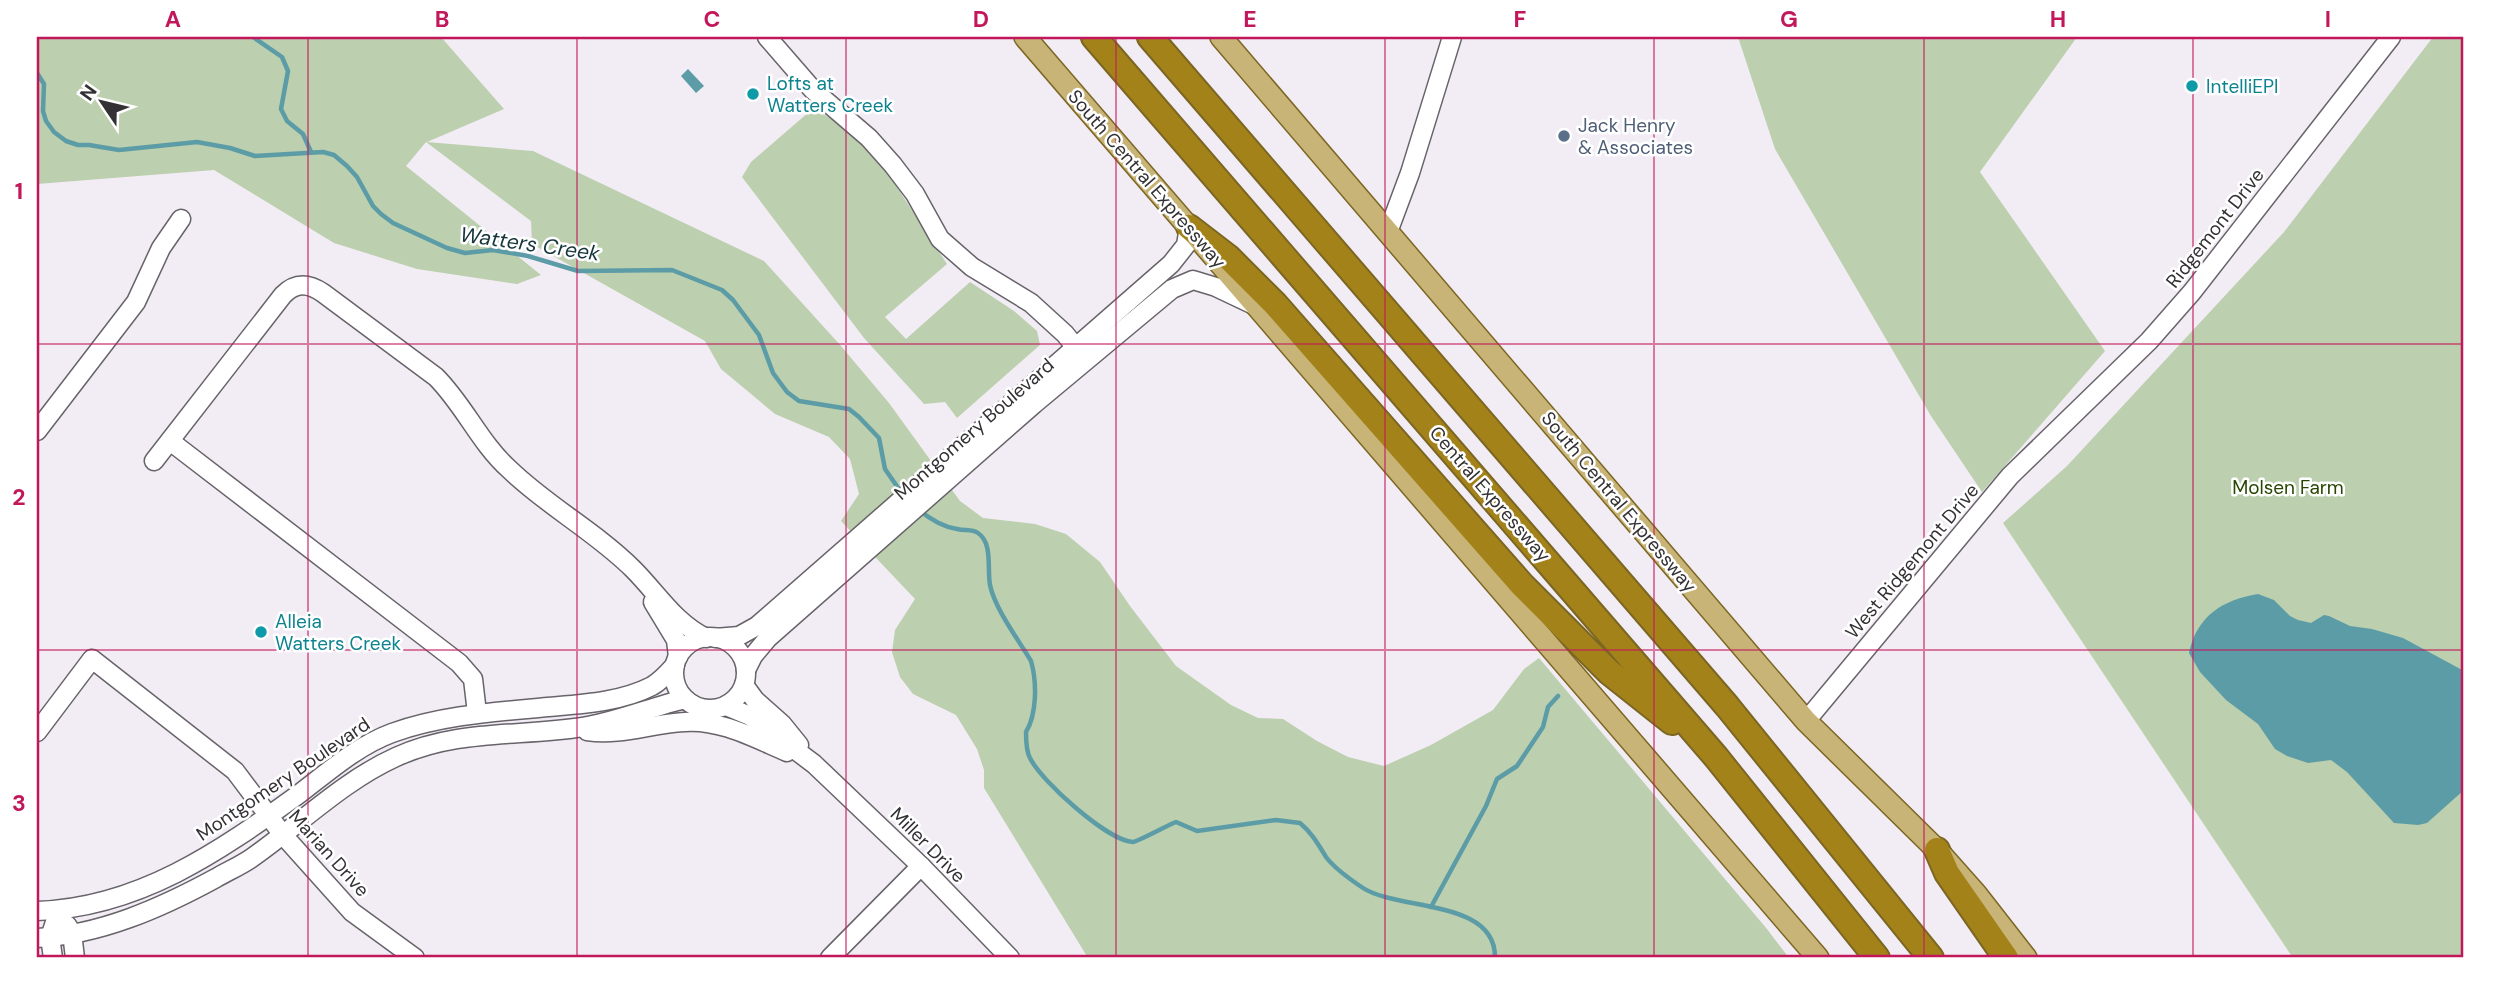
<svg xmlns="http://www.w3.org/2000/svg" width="2501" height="995" font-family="'DM Sans',sans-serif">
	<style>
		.green { fill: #bccfae }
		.water { fill: #5c9ca6 }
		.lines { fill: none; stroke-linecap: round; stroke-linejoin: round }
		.stream { stroke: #5c9ca6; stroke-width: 4.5 }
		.minor-casing { stroke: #68636a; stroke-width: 21 }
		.major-casing { stroke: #7c6623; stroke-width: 24 }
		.highway-casing { stroke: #7c6623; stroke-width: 28 }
		.minor { stroke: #fff; stroke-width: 18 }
		.major { stroke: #c8b476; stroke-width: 21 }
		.highway { stroke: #a4821a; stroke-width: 24 }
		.grid { fill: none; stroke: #c2185b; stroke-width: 2; stroke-opacity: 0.55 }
		.culture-dot { fill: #0f9aa8; stroke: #fff; stroke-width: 2.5 }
		.service-dot { fill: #5c6f8a; stroke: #fff; stroke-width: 2.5 }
		.labels { text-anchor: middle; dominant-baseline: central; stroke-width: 5; stroke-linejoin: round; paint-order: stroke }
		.culture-label { font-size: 19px; fill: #0d838f; stroke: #fff; text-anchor: start }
		.service-label { font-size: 19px; fill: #4e5e75; stroke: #fff; text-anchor: start }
		.street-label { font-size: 19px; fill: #333134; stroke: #fff }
		.park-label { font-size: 19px; fill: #284601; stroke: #fff }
		.water-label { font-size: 21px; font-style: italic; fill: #15363b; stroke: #fff }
		.neatline { fill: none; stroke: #c2185b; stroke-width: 2.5 }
		.grid-label { font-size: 23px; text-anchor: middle; font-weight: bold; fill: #c2185b }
	</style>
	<rect width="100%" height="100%" fill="#f2edf5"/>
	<g class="green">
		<path d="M 37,37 L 441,37 L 504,109 L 427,142 L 533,151 L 764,261 L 841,346 L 889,403 L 960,501 L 983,518 L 1035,524 L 1066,534 L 1100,562 L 1130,606 L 1176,666 L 1231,705 L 1258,718 L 1283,719 L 1317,741 L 1348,757 L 1384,766 L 1431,745 L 1493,710 L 1524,669 L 1539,658 L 1767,929 L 1789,958 L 1088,958 L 984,788 L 984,770 L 977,749 L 956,715 L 913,694 L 900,677 L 892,652 L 895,630 L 915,599 L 841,521 L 859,494 L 850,459 L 829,437 L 775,414 L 721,369 L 705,341 L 532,244 L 531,221 L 426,142 L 406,166 L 541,275 L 517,284 L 417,269 L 334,243 L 214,170 L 37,184 Z"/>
		<path d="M 1738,37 L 2077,37 L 1980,172 L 2105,351 L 1982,492 L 1931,416 L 1775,149 Z"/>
		<path d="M 2433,37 L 2464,37 L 2464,958 L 2293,958 L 2003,523 L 2067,466 L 2284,232 Z"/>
		<path d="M 809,112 L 820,112 L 831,119 L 862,145 L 887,172 L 947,264 L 885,317 L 906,339 L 970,282 L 1014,311 L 1037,331 L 1040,345 L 957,418 L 945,402 L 924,404 L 864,338 L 742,177 L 751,162 Z"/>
	</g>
	<g class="water">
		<path d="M 688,69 L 704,86 L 696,93 L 681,76 Z"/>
		<path d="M 2258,594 L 2274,600 L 2290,616 L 2298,620 L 2311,623 L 2324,615 L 2329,616 L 2350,626 L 2372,629 L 2403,638 L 2464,671 L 2464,790 L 2427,823 L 2418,825 L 2394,823 L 2347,772 L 2331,760 L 2308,763 L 2287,756 L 2275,749 L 2258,724 L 2226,700 L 2200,672 L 2189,653 C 2197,616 2222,600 2258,594 Z"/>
	</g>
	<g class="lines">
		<g class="stream">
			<path d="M 253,37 L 282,57 L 288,71 L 281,109 L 287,121 L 303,134 L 311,152"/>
			<path d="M 37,73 L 44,84 L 43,111 L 46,121 L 54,132 L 66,141 L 78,145 L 89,145 L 119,150 L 197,142 L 230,148 L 255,156 L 323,152 L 334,155 L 347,166 L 357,177 L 373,206 L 381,214 L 393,223 L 447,248 L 465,253 L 493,250 L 528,256 L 578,271 L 672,270 L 722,290 L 733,300 L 759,335 L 773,373 L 787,392 L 799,401 L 849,409 L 859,417 L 879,438 L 885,469 L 903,495"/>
			<path d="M 919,510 C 930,519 943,527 957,529 C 965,531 972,529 978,533 C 993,543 987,569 990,585 C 995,609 1018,639 1031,661 C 1037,682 1037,714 1026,732 C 1026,740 1026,751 1030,758 C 1041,781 1108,841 1133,842 C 1137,842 1168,825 1176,822 L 1197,831 L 1276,820 L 1300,823 C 1312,833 1318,844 1326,857 C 1335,869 1351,880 1363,888 C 1399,911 1496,899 1495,958"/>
			<path d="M 1431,907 L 1486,806 L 1497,779 L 1517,766 L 1543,727 L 1548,707 L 1558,696"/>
		</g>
		<defs>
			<g id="minor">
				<path d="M 767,37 L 813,90 L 869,138 L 893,165 L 915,194 L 940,239 L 972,267 L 1031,303 L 1065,334 L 1082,355"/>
				<path d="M 1388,232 L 1410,173 L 1452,37"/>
				<path d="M 37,431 L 136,302 L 161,248 L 181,219"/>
				<path d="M 170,441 L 459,663 L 473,679 L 477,713"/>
				<path d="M 154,461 L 283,295 C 296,282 308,283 323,293 L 436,377 C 464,405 480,443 509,469 C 547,506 596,532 633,569 C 658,594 674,622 706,638"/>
				<path d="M 653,602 L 676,640 L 678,657"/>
				<circle cx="710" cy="673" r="36"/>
				<path d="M 715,638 L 739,636 L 757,626 L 1171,264 L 1186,245 L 1189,227"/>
				<path d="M 746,670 L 753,656 L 768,638 L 1034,404 L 1172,289 L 1193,280 L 1216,287 L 1254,305"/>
				<path d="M 744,685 L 755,700 L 782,724 L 799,745"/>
				<path d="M 726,706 L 750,716 L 814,764 L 921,866 L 1010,958"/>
				<path d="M 1806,721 L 2010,476 L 2149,341 L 2192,292 L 2391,37"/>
				<path d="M 587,731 C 620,736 650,724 684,722 C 720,719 754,738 787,752"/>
				<path d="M 37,732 L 92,659 L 235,771 L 283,835 L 352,912 L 415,958"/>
				<path d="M 37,911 C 138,908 219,852 299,794 C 328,772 357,746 392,733 C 442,715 495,712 548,707 C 582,704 621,702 652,686 C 661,681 668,673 675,665"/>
				<path d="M 67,925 L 72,933 L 75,958"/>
				<path d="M 37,938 C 100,935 161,908 216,878 C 228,871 242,865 253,857 C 300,824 343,781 396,757 C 458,729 518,737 583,727 C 619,721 651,707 685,699"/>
				<path d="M 53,958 L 50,937 L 59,910"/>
				<path d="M 830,958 L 921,866"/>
			</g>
			<g id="major">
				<path d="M 1025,37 L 1818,958"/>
				<path d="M 1221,37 L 1806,721 L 1937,850 L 1976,894 L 2026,958"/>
			</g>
			<g id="highway">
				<path d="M 1094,37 L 1716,757 L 1877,958"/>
				<path d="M 1150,37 L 1727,706 L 1931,958"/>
				<path d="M 1189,227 L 1228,257 L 1275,304 L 1522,585 L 1609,672 L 1672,722"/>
				<path d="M 1937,850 L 1947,873 L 2006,958"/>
			</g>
		</defs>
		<use href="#minor" class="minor-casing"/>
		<use href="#major" class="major-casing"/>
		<use href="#highway" class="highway-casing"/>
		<use href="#minor" class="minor"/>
		<use href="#major" class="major"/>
		<use href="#highway" class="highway"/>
	</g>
	<path class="grid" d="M 308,37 L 308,958M 577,37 L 577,958M 846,37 L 846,958M 1116,37 L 1116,958M 1385,37 L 1385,958M 1654,37 L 1654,958M 1924,37 L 1924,958M 2193,37 L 2193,958M 37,344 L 2464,344M 37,650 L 2464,650"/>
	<g class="culture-dot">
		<circle cx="2192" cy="86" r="7"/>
		<circle cx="753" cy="94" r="7"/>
		<circle cx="261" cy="632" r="7"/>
	</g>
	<circle class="service-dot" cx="1564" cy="136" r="7"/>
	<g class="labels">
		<g class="culture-label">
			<text x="767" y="83">Lofts at<tspan x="767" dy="22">Watters Creek</tspan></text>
			<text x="2206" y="86">IntelliEPI</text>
			<text x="275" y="621">Alleia<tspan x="275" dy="22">Watters Creek</tspan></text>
		</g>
		<g class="service-label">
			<text x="1578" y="125">Jack Henry<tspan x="1578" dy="22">&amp; Associates</tspan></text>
		</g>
		<g class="street-label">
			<text transform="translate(1147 179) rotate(49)">South Central Expressway</text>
			<text transform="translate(2215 228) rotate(-52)">Ridgemont Drive</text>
			<text transform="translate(974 429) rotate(-41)">Montgomery Boulevard</text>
			<text transform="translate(1490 494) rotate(49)">Central Expressway</text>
			<text transform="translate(1619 502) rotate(50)">South Central Expressway</text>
			<text transform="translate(1912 561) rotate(-50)">West Ridgemont Drive</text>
			<text transform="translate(283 779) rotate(-34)">Montgomery Boulevard</text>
			<text transform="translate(928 845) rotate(45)">Miller Drive</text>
			<text transform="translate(329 853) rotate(48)">Marian Drive</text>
		</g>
		<g class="park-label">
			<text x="2288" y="487">Molsen Farm</text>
		</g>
		<g class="water-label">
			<text transform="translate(530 244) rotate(8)">Watters Creek</text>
		</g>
	</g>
	<rect width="2501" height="995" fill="none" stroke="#ffffff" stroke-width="77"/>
	<g transform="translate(102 102) rotate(305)" stroke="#ffffff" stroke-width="5" paint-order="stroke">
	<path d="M0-5L12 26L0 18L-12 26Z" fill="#333134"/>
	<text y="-10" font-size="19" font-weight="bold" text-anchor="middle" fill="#333134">N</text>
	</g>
	<rect x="38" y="38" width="2424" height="918" class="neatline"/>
	<g class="grid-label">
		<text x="173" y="27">A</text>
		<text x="442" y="27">B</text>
		<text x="712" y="27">C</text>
		<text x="981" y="27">D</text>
		<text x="1250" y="27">E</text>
		<text x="1520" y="27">F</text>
		<text x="1789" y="27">G</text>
		<text x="2058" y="27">H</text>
		<text x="2328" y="27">I</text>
		<text x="19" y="199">1</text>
		<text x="19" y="505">2</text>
		<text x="19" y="811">3</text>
	</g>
</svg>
